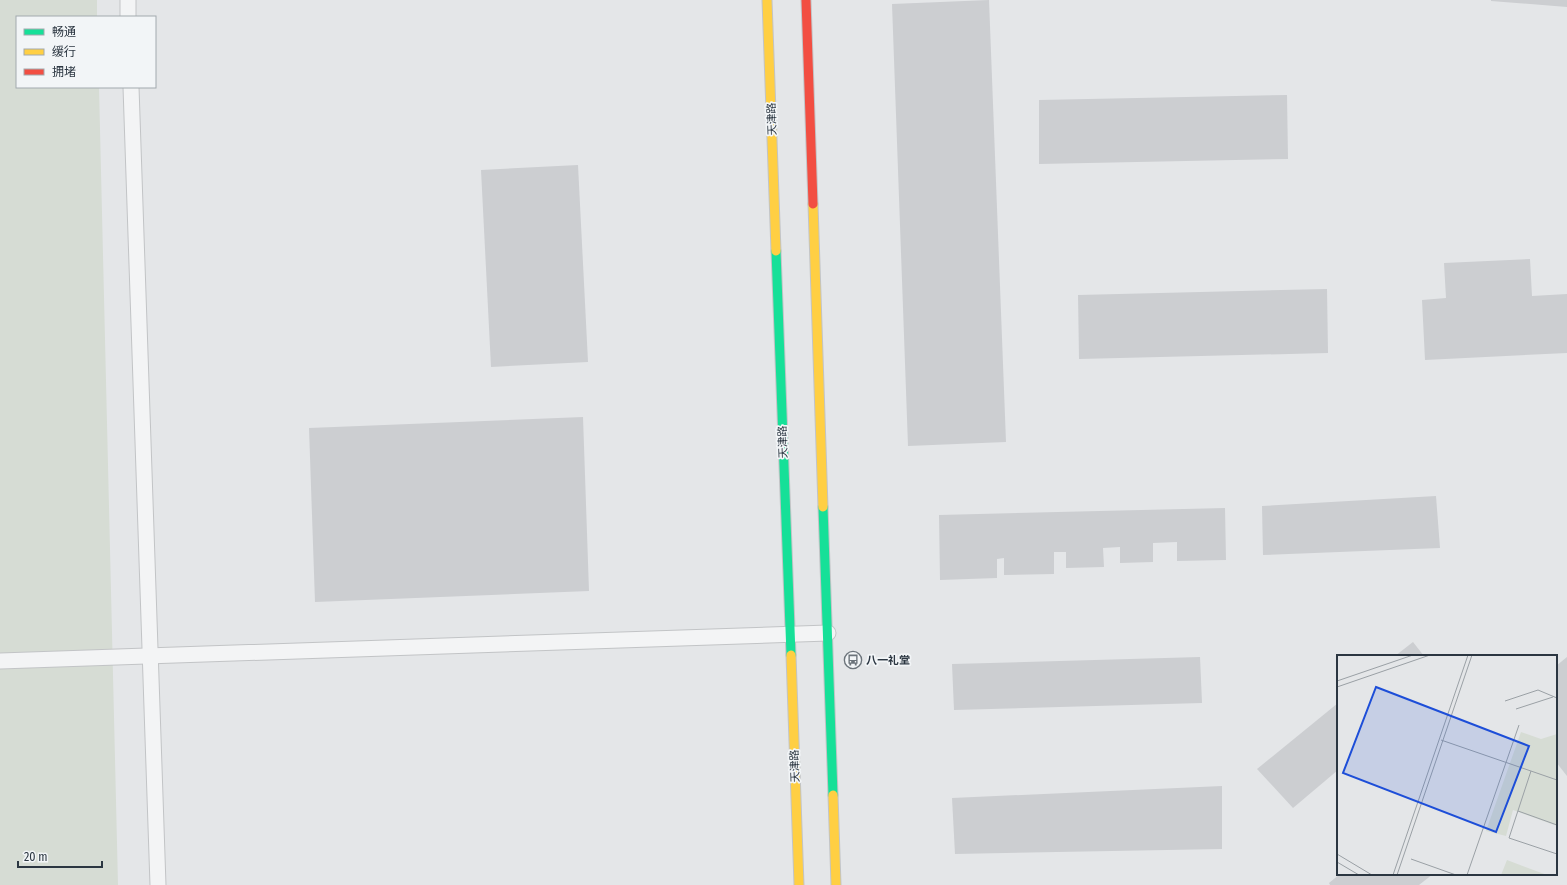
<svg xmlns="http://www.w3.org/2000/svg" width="1567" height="885" font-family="'Fira Sans Condensed','Noto Sans SC',sans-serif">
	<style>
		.green { fill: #d6dcd4 }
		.building { fill: #ccced1 }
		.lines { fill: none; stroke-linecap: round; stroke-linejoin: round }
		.lane-casing { stroke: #c2c4c6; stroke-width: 17 }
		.fast-casing { stroke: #c2c4c6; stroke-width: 11 }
		.slow-casing { stroke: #c2c4c6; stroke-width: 11 }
		.jam-casing { stroke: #c2c4c6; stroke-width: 11 }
		.lane { stroke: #f3f4f5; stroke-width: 15 }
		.fast { stroke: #16e098; stroke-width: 9 }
		.slow { stroke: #ffcf43; stroke-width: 9 }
		.jam { stroke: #f24e42; stroke-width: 9 }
		.labels { text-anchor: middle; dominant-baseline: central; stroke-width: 3.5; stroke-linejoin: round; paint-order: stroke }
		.street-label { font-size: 11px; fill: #2b3641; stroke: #f2f5f7 }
		.poi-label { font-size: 11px; font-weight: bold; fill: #2b3641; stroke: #f2f5f7; text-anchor: start }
		.inset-road { fill: none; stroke: #9aa0a5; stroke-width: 1 }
		.view { fill: #1d4ed8; fill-opacity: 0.15; stroke: #1d4ed8; stroke-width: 2 }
		.inset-edge { fill: none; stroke: #2b3641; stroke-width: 2 }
	</style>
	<rect width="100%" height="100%" fill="#e4e6e8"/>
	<path class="green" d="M 0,0 L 97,0 L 97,17 L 17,17 L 17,87 L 99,87 L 118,885 L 0,885 Z"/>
	<g class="building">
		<path d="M 989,0 L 1006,442 L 908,446 L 892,4 Z"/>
		<path d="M 1491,0 L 1567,0 L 1567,7 L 1491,1 Z"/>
		<path d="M 1287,95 L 1288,159 L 1039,164 L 1039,100 Z"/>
		<path d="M 578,165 L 588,362 L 491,367 L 481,170 Z"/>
		<path d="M 1530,259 L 1532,296 L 1567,294 L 1567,353 L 1425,360 L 1422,300 L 1446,298 L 1444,263 Z"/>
		<path d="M 1327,289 L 1328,353 L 1079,359 L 1078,295 Z"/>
		<path d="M 583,417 L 589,591 L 315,602 L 309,428 Z"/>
		<path d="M 1436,496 L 1440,548 L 1263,555 L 1262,506 Z"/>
		<path d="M 1225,508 L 1226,560 L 1177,561 L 1177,542 L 1153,543 L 1153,562 L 1120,563 L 1120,547 L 1103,548 L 1104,567 L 1066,568 L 1066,552 L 1054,552 L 1054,574 L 1004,575 L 1004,558 L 997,559 L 997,578 L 940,580 L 939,515 Z"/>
		<path d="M 1413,642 L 1424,656 L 1395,656 Z"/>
		<path d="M 1200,657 L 1202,703 L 954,710 L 952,664 Z"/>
		<path d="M 1567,657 L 1567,776 L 1556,762 L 1556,666 Z"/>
		<path d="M 1338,703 L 1338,770 L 1293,808 L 1257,769 Z"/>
		<path d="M 1222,786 L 1222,849 L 955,854 L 952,798 Z"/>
		<path d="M 1340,874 L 1433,874 L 1419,885 L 1330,885 L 1329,883 Z"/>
	</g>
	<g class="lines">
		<defs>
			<g id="lane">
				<path d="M 128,0 L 128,17"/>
				<path d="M 131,87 L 158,885"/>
				<path d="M 0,661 L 828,633"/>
			</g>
			<g id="fast">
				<path d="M 776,251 L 791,655"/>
				<path d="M 823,507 L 833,795"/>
			</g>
			<g id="slow">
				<path d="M 767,0 L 776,251"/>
				<path d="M 813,204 L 823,507"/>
				<path d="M 791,655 L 799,885"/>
				<path d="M 833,795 L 836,885"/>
			</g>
			<path id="jam" d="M 806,0 L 813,204"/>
		</defs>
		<use href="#lane" class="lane-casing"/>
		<use href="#fast" class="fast-casing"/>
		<use href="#slow" class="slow-casing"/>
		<use href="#jam" class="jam-casing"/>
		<use href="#lane" class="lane"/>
		<use href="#fast" class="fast"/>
		<use href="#slow" class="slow"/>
		<use href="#jam" class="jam"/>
	</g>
	<defs>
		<symbol id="bus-ring" viewBox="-11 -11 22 22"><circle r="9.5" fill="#f2f5f7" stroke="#6c747b" stroke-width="1.5"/><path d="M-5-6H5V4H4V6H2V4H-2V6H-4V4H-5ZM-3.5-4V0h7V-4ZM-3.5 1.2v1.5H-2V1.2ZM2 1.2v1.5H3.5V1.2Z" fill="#6c747b"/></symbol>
	</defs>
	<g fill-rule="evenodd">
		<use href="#bus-ring" x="843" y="650" width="20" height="20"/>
	</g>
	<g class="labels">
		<g class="street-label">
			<text transform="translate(772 119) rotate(-92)">天津路</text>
			<text transform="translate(783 442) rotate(-92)">天津路</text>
			<text transform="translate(795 766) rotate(-92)">天津路</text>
		</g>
		<g class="poi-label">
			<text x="866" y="660">八一礼堂</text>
		</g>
	</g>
	<g transform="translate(1337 655)">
		<rect width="220" height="220" fill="#e4e6e8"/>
		<path d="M 184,77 L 204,84 L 220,79 L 220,171 L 176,155 L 169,181 L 149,176 ZM 170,205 L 210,220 L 164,220 Z" fill="#d6dcd4"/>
		<path class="inset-road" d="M 0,26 L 76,0M 0,32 L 93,0M 168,46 L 201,35 L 220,43M 179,54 L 216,42M 104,85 L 220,125M 194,116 L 172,183 L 220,199M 181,156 L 220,170M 0,199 L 35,220M 74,204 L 119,220M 0,207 L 22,220M 56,220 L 131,0M 60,220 L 135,0M 130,220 L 182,70"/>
		<path class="view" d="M 39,32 L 192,91 L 159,177 L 6,118 Z"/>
		<rect width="220" height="220" class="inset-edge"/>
	</g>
	<rect x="16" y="16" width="140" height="72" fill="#f2f5f7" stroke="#a2a9ae"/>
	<rect x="24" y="29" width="20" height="6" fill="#16e098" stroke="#a2a9ae"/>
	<text x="52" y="36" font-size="12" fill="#2b3641">畅通</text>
	<rect x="24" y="49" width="20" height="6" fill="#ffcf43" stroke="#a2a9ae"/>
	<text x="52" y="56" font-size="12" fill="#2b3641">缓行</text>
	<rect x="24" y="69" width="20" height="6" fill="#f24e42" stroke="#a2a9ae"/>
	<text x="52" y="76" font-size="12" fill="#2b3641">拥堵</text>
	<path d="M18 861v6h84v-6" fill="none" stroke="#2b3641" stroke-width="2"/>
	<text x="24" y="861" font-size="12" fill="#2b3641" stroke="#f2f5f7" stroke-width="3" paint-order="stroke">20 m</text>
</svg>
